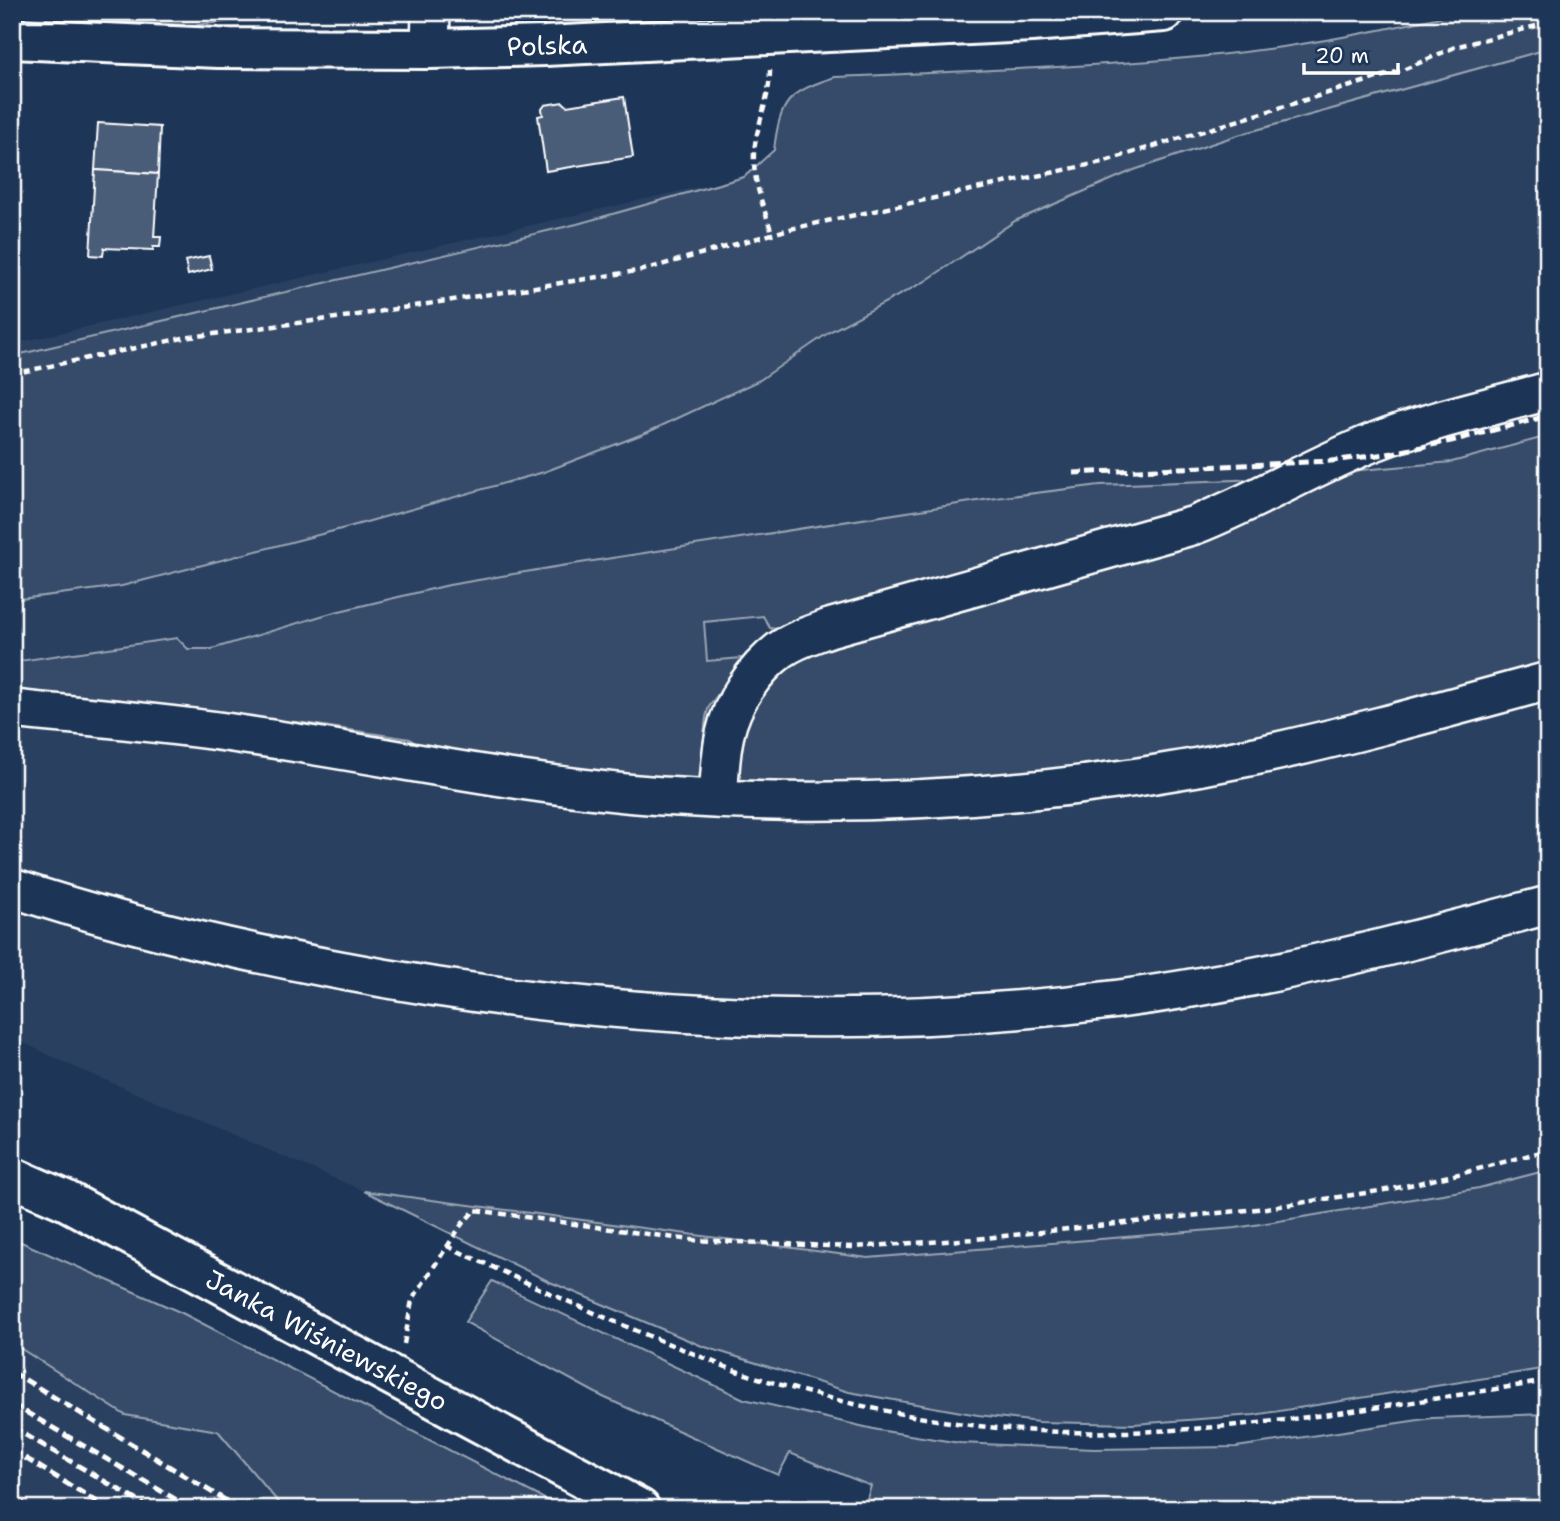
<svg xmlns="http://www.w3.org/2000/svg" width="1560" height="1521" font-family="'Shantell Sans',sans-serif">
	<style>
		.built { fill: #2a4161 }
		.green { fill: #364b69; stroke: #9aa5b4; stroke-width: 2 }
		.building { fill: #4a5d79; stroke: #fff; stroke-width: 2 }
		.lines { fill: none; stroke-linecap: round; stroke-linejoin: round }
		.minor-casing { stroke: #fff; stroke-width: 42 }
		.major-casing { stroke: #fff; stroke-width: 44 }
		.highway-casing { stroke: #fff; stroke-width: 44 }
		.path { stroke: #fff; stroke-width: 4.5; stroke-dasharray: 7 5; stroke-linecap: butt }
		.minor { stroke: #1d3557; stroke-width: 37 }
		.major { stroke: #1d3557; stroke-width: 38 }
		.highway { stroke: #1d3557; stroke-width: 38 }
		.rail { stroke: #fff; stroke-width: 5; stroke-dasharray: 10 5; stroke-linecap: butt }
		.labels { text-anchor: middle; dominant-baseline: central; stroke-width: 6; stroke-linejoin: round; paint-order: stroke }
		.street-label { font-size: 26px; fill: #fff; stroke: #1d3557 }
	</style>
	<rect width="100%" height="100%" fill="#1d3557"/>
	<filter id="ink" filterUnits="userSpaceOnUse"><feTurbulence type="fractalNoise" baseFrequency=".0143" numOctaves="2"/><feDisplacementMap in="SourceGraphic" scale="14" xChannelSelector="R" yChannelSelector="G"/><feConvolveMatrix kernelMatrix="1 2 1 2 8 2 1 2 1" color-interpolation-filters="sRGB"/></filter>
	<g filter="url(#ink)">
		<g class="built">
			<path d="M 1462,12 L 1548,12 L 1548,1170 L 1479,1188 L 1236,1228 L 868,1258 L 364,1191 L 68,1064 L 12,1037 L 12,344 Z"/>
			<path d="M 12,1293 L 496,1509 L 12,1509 Z"/>
		</g>
		<g class="green">
			<path d="M 12,12 L 398,12 L 395,15 L 305,13 L 195,25 L 12,18 Z"/>
			<path d="M 1462,12 L 1548,12 L 1548,49 L 1238,135 L 1134,170 L 1015,221 L 924,282 L 831,331 L 760,380 L 648,432 L 544,472 L 345,528 L 122,586 L 12,600 L 12,356 L 577,224 L 744,177 L 774,150 C 780,101 788,92 835,77 C 962,71 1090,68 1217,55 C 1299,47 1381,31 1462,12 Z"/>
			<path d="M 1548,436 L 1548,663 L 1398,705 L 1208,750 L 963,782 L 757,790 L 736,777 L 736,729 L 791,657 L 1338,472 L 1452,462 Z"/>
			<path d="M 1262,479 L 1202,506 L 1008,563 L 987,563 L 868,597 L 853,605 L 782,630 L 770,628 L 763,616 L 704,622 L 707,661 L 743,658 C 736,677 719,690 709,707 C 702,721 705,759 699,778 L 678,783 L 425,752 L 410,739 L 297,722 L 275,725 L 12,695 L 12,662 L 177,638 L 188,649 L 212,649 L 331,613 L 449,585 L 561,566 L 1003,497 L 1100,485 Z"/>
			<path d="M 1548,1170 L 1548,1368 L 1254,1415 L 1134,1424 L 1039,1422 L 978,1415 L 849,1392 L 702,1346 L 550,1282 L 364,1191 L 868,1258 L 1236,1228 L 1479,1188 Z"/>
			<path d="M 12,1238 L 182,1313 L 564,1509 L 284,1509 L 218,1431 L 125,1415 L 12,1343 Z"/>
			<path d="M 492,1281 L 744,1399 L 878,1430 L 960,1443 L 1094,1449 L 1236,1447 L 1432,1418 L 1548,1414 L 1548,1509 L 866,1509 L 864,1508 L 871,1486 L 790,1453 L 778,1475 L 603,1397 L 465,1322 Z"/>
		</g>
		<g class="building">
			<path d="M 624,97 L 633,157 L 546,171 L 538,116 L 543,115 L 542,109 L 545,105 L 563,102 L 567,106 Z"/>
			<path d="M 98,123 L 160,127 L 158,174 L 95,170 Z"/>
			<path d="M 95,170 L 158,174 L 154,237 L 161,237 L 160,247 L 153,247 L 153,250 L 104,248 L 103,256 L 90,255 Z"/>
			<path d="M 12,229 L 21,314 L 12,315 Z"/>
			<path d="M 209,256 L 212,269 L 188,275 L 185,261 Z"/>
			<path d="M 12,1495 L 34,1508 L 34,1509 L 12,1509 Z"/>
		</g>
		<g class="lines">
			<defs>
				<g id="minor">
					<path d="M 430,49 L 431,12"/>
					<path d="M 12,709 C 90,717 168,723 245,735 C 385,755 521,786 662,796 C 862,810 1064,796 1260,755 C 1357,734 1452,707 1548,681"/>
					<path d="M 718,798 C 720,777 720,755 725,734 C 732,702 754,670 780,650 C 795,639 813,634 829,628 L 1195,525 C 1256,501 1313,466 1374,442 C 1430,420 1490,407 1548,391"/>
					<path d="M 12,888 C 120,924 228,949 339,970 C 596,1019 859,1033 1119,999 C 1265,980 1406,943 1548,905"/>
				</g>
				<path id="major" d="M 12,1177 L 65,1200 L 640,1509"/>
				<path id="highway" d="M 12,39 L 218,48 L 430,49 L 545,46 L 1031,22 L 1164,12"/>
			</defs>
			<use href="#minor" class="minor-casing"/>
			<use href="#major" class="major-casing"/>
			<use href="#highway" class="highway-casing"/>
			<g class="path">
				<path d="M 770,70 C 770,103 752,133 754,163 C 755,187 765,211 772,233"/>
				<path d="M 12,374 L 183,338 L 351,316 L 643,270 L 790,229 L 1102,162 L 1403,70 L 1455,47 L 1548,23"/>
				<path d="M 447,1246 C 525,1282 602,1318 682,1349 C 705,1358 728,1369 752,1376 C 820,1398 892,1414 963,1424 C 1158,1450 1355,1410 1548,1381"/>
				<path d="M 404,1344 L 412,1300 L 462,1224 L 475,1210 L 690,1240 L 854,1247 L 975,1239 L 1266,1208 L 1392,1189 L 1467,1172 L 1548,1150"/>
			</g>
			<use href="#minor" class="minor"/>
			<use href="#major" class="major"/>
			<use href="#highway" class="highway"/>
			<g class="rail">
				<path d="M 1073,473 L 1331,461 L 1387,454 L 1451,441 L 1548,416"/>
				<path d="M 12,1372 L 240,1509"/>
				<path d="M 12,1404 L 192,1509"/>
				<path d="M 12,1427 L 152,1509"/>
				<path d="M 12,1450 L 109,1509"/>
			</g>
		</g>
	</g>
	<g class="labels">
		<g class="street-label">
			<text transform="translate(547 45) rotate(-2)">Polska</text>
			<text transform="translate(327 1340) rotate(28)">Janka Wiśniewskiego</text>
		</g>
	</g>
	<rect width="1560" height="1521" fill="none" stroke="#1d3557" stroke-width="42"/>
	<rect x="21" y="21" width="1518" height="1479" fill="none" stroke="#fff" stroke-width="2.5" filter="url(#ink)"/>
	<path d="M1304 63v10h94v-10" fill="none" stroke="#ffffff" stroke-width="3.5"/>
	<text x="1315" y="63" font-size="21" fill="#ffffff" stroke="#1d3557" stroke-width="5" paint-order="stroke">20 m</text>
</svg>
